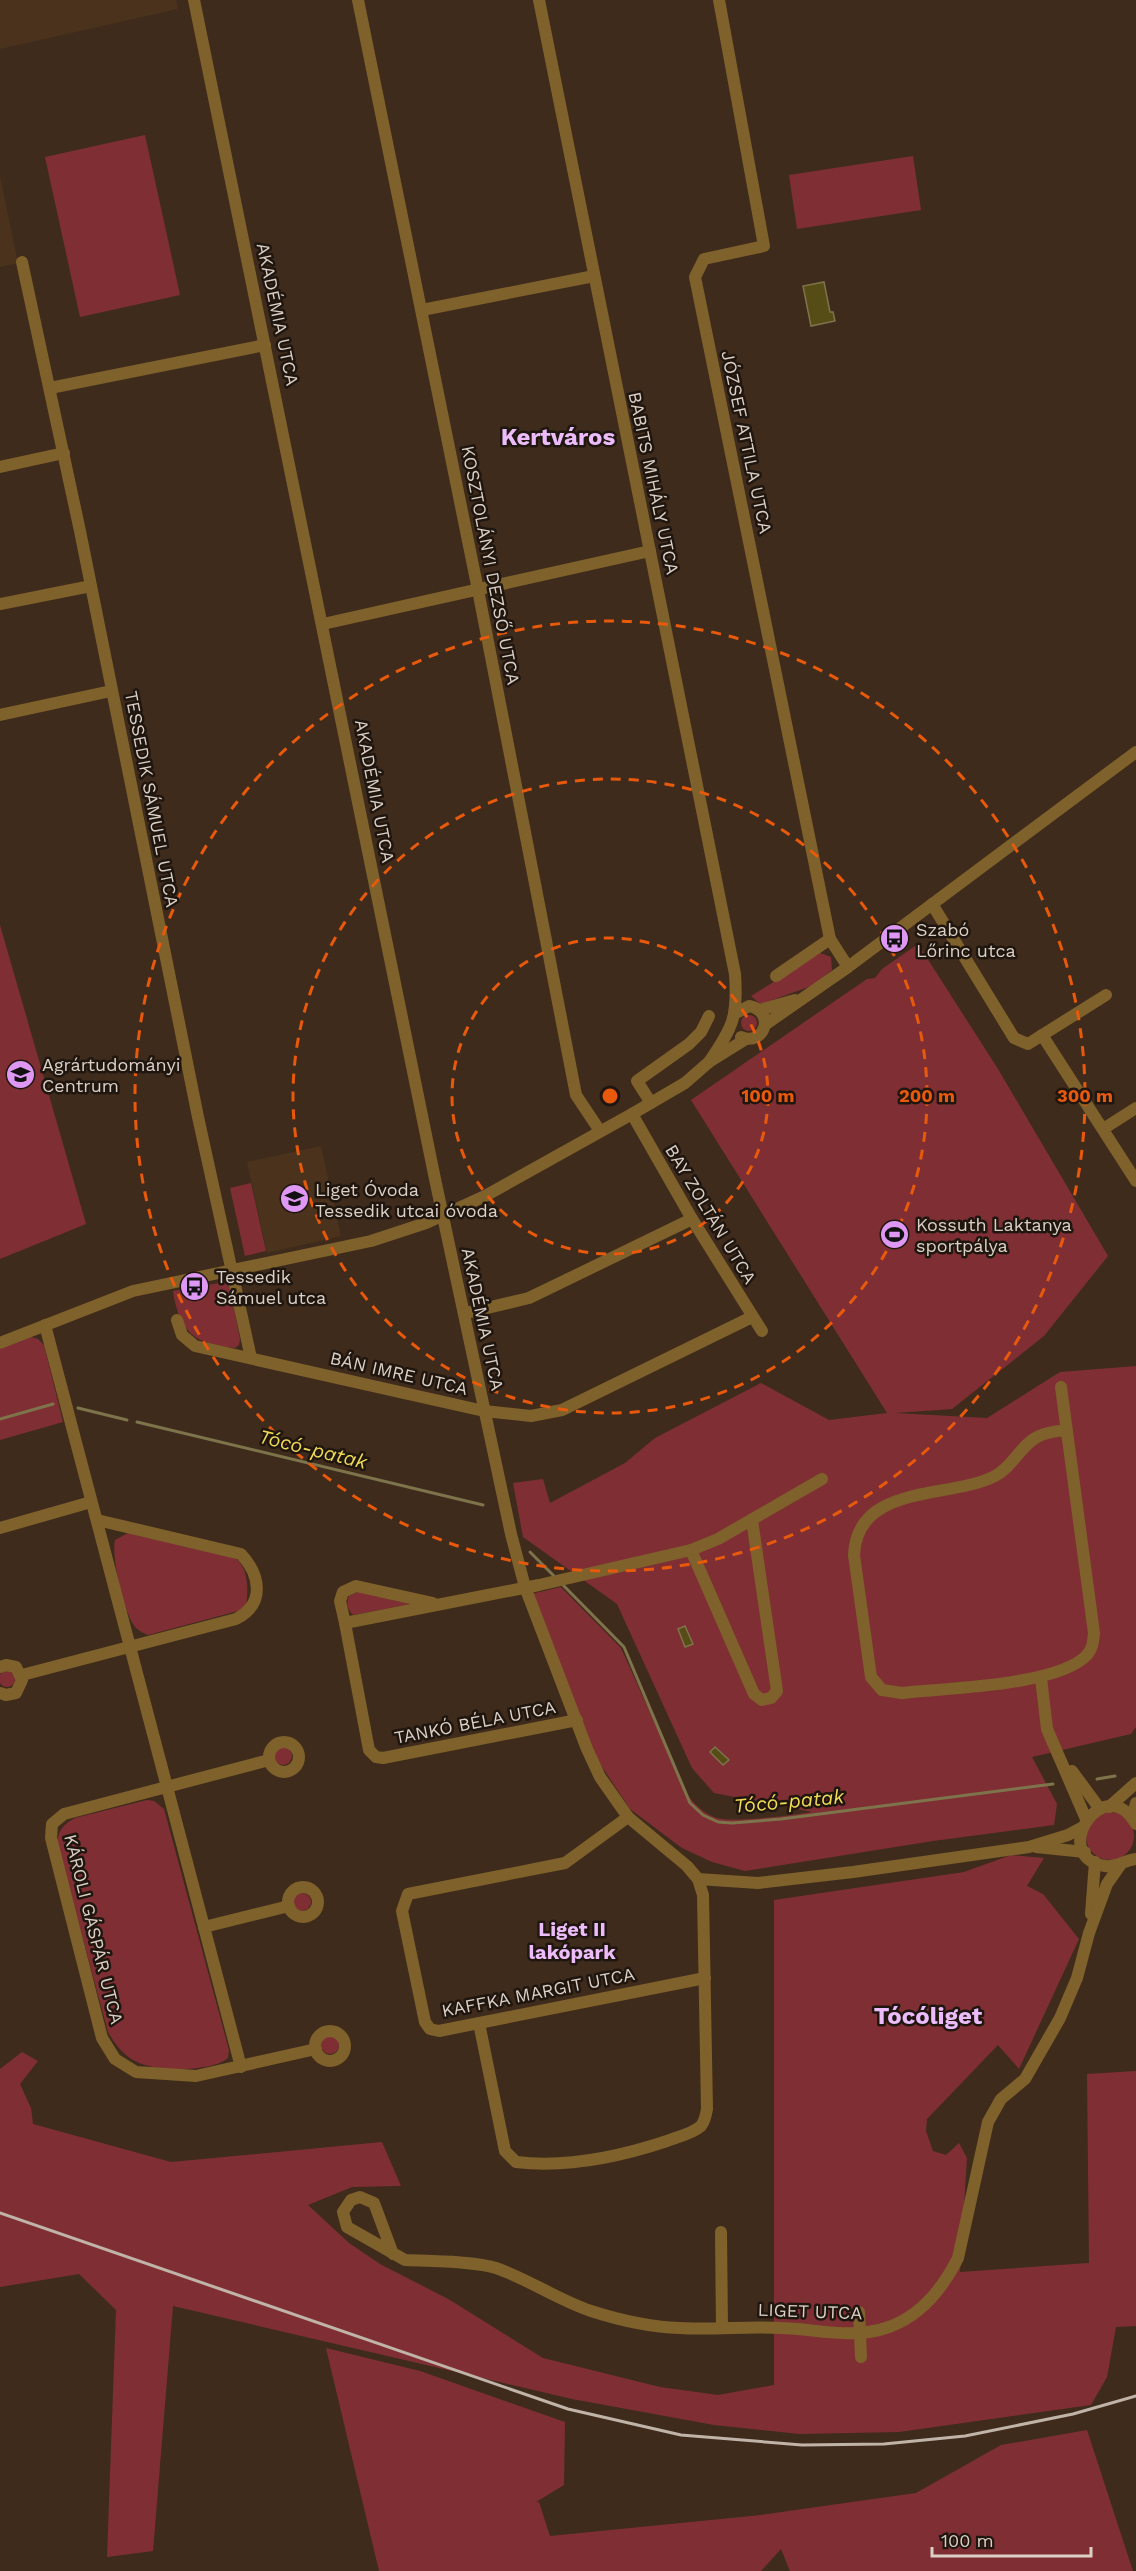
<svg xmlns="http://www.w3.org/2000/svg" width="1136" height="2571" font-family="'Work Sans',sans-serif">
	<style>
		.built { fill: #4a321d }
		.green { fill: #7f2f34 }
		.water { fill: #554c16; stroke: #7e744b; stroke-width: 1.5 }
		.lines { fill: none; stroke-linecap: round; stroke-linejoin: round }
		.stream { stroke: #7e744b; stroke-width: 3 }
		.minor { stroke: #7f612b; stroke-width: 12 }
		.rail { stroke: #c0b3a8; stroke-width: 3 }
		.ring { fill: none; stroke: #e8590c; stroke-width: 3; stroke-dasharray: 10 8 }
		.labels { text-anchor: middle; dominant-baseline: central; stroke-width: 5; stroke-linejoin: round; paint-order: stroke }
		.street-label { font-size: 18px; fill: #dcd0c6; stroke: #1f160f }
		.poi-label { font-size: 18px; fill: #dcd0c6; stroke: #1f160f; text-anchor: start }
		.water-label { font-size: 20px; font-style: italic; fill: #f0db56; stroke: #1f160f }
		.neighbourhood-label { font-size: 20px; font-weight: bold; fill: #ebbbfa; stroke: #1f160f }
		.district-label { font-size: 24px; font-weight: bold; fill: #ebbbfa; stroke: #1f160f }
		.centre { fill: #e8590c; stroke: #1f160f; stroke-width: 3 }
		.ring-label { font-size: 18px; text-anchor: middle; font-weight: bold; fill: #e8590c; stroke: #1f160f; stroke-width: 5; stroke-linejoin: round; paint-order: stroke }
	</style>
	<rect width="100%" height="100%" fill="#3f2b1c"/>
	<g class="built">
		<path d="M 0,0 L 176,0 L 178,9 L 0,49 Z"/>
		<path d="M 0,176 L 18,263 L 0,267 Z"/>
		<path d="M 321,1146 L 341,1236 L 267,1253 L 247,1162 Z"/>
	</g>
	<g class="green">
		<path d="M 145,135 L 180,295 L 80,317 L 45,157 Z"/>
		<path d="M 913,156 L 921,210 L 797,229 L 789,175 Z"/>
		<path d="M 0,925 L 86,1224 L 0,1259 Z"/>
		<path d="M 918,944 L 998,1069 L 1108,1256 L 1044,1336 L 952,1409 L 895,1413 L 987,1418 L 1060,1372 L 1136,1366 L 1136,1727 L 1131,1734 L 1032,1757 L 1057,1804 L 1054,1825 L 933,1841 L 745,1871 L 712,1862 L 682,1848 L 630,1809 L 587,1744 L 531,1594 L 561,1587 L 621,1648 L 688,1796 C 696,1805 702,1812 714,1817 C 730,1824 793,1815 812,1812 L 714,1793 L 692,1768 L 617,1604 L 523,1537 L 513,1483 L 543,1479 L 550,1503 L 625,1463 L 655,1438 L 761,1383 L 829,1420 L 887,1413 L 691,1100 L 867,979 L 875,978 L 882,969 Z"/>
		<path d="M 820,953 L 831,957 L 832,970 L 814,985 L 764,1003 L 759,1003 L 751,996 Z"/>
		<circle cx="749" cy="1023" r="8"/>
		<path d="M 251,1183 L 266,1251 L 245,1256 L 230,1188 Z"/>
		<path d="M 225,1282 L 230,1288 L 240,1339 L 239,1345 L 235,1348 C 194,1345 179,1331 173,1291 Z"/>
		<path d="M 31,1337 L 38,1339 L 44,1345 L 63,1422 L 0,1440 L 0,1349 Z"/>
		<path d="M 128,1533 L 235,1558 C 248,1567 249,1590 246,1605 L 238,1611 L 148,1635 C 144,1633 139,1631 136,1628 C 124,1615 111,1556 115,1540 Z"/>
		<path d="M 358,1592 L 411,1604 L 353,1615 C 347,1609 346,1603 349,1596 Z"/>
		<circle cx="7" cy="1679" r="8"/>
		<circle cx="283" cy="1756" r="9"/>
		<path d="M 147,1800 L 154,1801 L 164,1809 L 229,2050 L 228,2058 C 212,2072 156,2072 137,2062 C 124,2056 115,2044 108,2032 L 57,1842 C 59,1829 64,1824 75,1818 Z"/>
		<circle cx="1110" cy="1836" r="24"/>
		<path d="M 1011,1855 L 1044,1858 L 1027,1886 L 1043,1894 L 1079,1939 L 1019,2069 L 998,2045 L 927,2119 L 926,2131 L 933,2151 L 946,2155 L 959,2143 L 967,2158 L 960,2272 L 1089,2263 L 1087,2074 L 1136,2071 L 1136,2326 L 1116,2327 L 1107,2377 L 1091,2405 L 899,2432 L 799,2434 L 714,2425 L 572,2399 L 173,2306 L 153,2551 L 107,2557 L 116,2310 L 79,2274 L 0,2287 L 0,2069 L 22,2052 L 38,2061 L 20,2084 L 31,2108 L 33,2124 L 171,2162 L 382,2142 L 401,2186 L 352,2187 L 308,2205 L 349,2243 L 380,2264 L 450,2300 L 543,2358 L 660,2387 L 718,2395 L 774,2385 L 774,1900 L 964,1872 Z"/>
		<circle cx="302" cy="1902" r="9"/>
		<circle cx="330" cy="2045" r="9"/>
		<path d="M 326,2348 L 420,2371 L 565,2422 L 564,2485 L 536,2502 L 539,2502 L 550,2536 L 761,2515 L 916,2493 L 1001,2445 L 1087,2430 L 1133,2571 L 790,2571 L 781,2549 L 761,2571 L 379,2571 Z"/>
	</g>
	<g class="water">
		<path d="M 824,282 L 830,312 L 833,312 L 835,321 L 811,326 L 803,286 Z"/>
		<path d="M 685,1626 L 693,1644 L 685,1647 L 678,1629 Z"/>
		<path d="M 715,1747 L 729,1760 L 723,1765 L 710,1752 Z"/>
	</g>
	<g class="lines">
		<g class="stream">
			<path d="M 78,1408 L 127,1420"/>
			<path d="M 0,1419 L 53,1404"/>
			<path d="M 137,1422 L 483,1505"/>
			<path d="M 530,1552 L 554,1576"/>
			<path d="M 561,1583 L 624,1647 L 690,1803 L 703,1815 L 718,1822 L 732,1823 L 781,1819 L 1053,1784"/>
			<path d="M 1097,1779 L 1115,1776"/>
		</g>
		<g class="minor">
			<path d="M 194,0 L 435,1179 L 511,1534 L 525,1587 L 587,1749 L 600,1777 L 628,1817 L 687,1866 L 698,1879 L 703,1895 L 707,2109 C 706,2115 705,2121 701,2126 C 692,2134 677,2137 667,2141 C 619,2157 566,2168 516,2162 L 505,2151 L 479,2023"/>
			<path d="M 358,0 L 478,590 L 576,1095 L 600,1131"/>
			<path d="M 539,0 L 735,974 C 738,1017 733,1027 709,1062"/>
			<path d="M 719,0 L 764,246 L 704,259 L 695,277 L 830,939 L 848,967"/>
			<path d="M 22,262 L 80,531 L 198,1117 L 251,1358"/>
			<path d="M 422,310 L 594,276"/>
			<path d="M 50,388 L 265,345"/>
			<path d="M 0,467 L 64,453"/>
			<path d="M 0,604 L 91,586"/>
			<path d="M 323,624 L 650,551"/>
			<path d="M 0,715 L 111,691"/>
			<path d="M 932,904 L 1014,1038 L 1028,1044 L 1106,995"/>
			<path d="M 776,976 L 830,939"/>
			<path d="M 759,1010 L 795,1000"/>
			<path d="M 736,1013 L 749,1006 C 776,1011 765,1047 741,1037"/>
			<path d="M 766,1024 L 848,967 L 1136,752"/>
			<path d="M 1042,1035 L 1136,1181"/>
			<path d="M 651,1103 L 637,1081 L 689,1044 L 701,1032 L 709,1016"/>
			<path d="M 632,1114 L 692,1219 L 762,1331"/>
			<path d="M 1103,1129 L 1136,1108"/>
			<path d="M 466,1313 L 529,1298 L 692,1219"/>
			<path d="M 177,1320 L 182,1335 L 195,1346 L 484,1411 L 531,1416 L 562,1410 L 752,1317"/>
			<path d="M 45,1325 L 241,2067"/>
			<path d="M 0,1343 L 133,1291 L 371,1241 L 426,1223 L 485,1196 L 632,1114 L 685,1083 L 709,1062 L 746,1039"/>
			<path d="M 1061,1387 L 1094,1633 C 1093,1642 1093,1648 1087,1655 C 1058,1686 945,1688 902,1693 L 882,1690 L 871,1677 L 854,1555 C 857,1483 951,1499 995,1476 C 1013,1467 1021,1444 1039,1436 C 1047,1432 1057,1431 1066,1430"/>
			<path d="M 0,1528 L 91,1502"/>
			<path d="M 691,1550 L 754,1694 L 762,1700 L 771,1698 L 777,1691 L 752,1520"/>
			<path d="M 345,1623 L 340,1601 L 343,1592 L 356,1586 L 433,1603"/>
			<path d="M 0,1667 L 6,1665 L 16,1667 L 22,1680 L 16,1693 L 6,1695 L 0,1693"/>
			<path d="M 22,1675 L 236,1619 C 265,1604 261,1576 241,1554 L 97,1520"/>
			<path d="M 1041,1678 L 1047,1729 L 1086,1819"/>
			<path d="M 577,1720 L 383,1758 L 376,1757 L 369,1750 L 345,1623 L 539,1585 L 691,1550 L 718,1539 L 822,1479"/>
			<circle cx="284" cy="1757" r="15"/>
			<path d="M 269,1760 L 64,1814 L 52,1824 L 51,1838 L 102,2038 L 115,2059 L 136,2072 L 196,2076 L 316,2049"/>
			<path d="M 1072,1771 L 1100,1809"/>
			<path d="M 1109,1807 L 1136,1783"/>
			<path d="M 628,1817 L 565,1863 L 408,1894 L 402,1911 L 425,2022 L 430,2029 L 439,2031 L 705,1978"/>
			<path d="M 1132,1818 L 1136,1803"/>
			<path d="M 1136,1824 C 1105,1769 1047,1856 1105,1866 C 1116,1868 1125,1860 1136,1859"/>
			<path d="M 1036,1847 L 1085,1852"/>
			<path d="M 698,1879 L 758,1883 L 853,1872 L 1029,1847 L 1068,1835 L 1081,1828"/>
			<circle cx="303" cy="1902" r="15"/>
			<path d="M 1091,1914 L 1095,1862"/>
			<path d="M 204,1927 L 289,1906"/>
			<circle cx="330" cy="2046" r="15"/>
			<path d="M 721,2232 L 722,2328"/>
			<path d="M 393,2254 L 374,2203 L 360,2197 L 351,2200 L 343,2212 L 347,2227 L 405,2260 C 428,2261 475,2261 496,2268 C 528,2279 558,2300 591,2311 C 619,2320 651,2327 680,2328 C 714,2330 747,2326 781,2328 C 817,2329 853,2340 889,2327 C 922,2315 943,2288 958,2258 L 988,2122 L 1001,2099 L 1025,2079 L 1060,2018 L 1077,1978 L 1089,1933 L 1107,1884 L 1121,1864"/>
			<path d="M 859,2312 L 861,2357"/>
		</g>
		<path class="rail" d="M 0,2213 L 568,2409 L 681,2435 L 802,2445 L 884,2444 L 965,2436 L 1073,2414 L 1136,2396"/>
	</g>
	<g class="ring">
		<circle cx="610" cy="1096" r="158"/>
		<circle cx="610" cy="1096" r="317"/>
		<circle cx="610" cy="1096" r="475"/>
	</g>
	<defs>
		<symbol id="bus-disc" viewBox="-11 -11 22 22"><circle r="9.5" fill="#de98f3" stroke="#1f160f"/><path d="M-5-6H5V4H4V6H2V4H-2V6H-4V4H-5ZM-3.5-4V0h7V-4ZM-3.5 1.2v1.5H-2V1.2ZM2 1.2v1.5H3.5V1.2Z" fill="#111"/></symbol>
		<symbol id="university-disc" viewBox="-11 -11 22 22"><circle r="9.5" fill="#de98f3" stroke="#1f160f"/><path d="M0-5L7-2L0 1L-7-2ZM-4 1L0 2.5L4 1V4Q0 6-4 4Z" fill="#111"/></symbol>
		<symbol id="school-disc" viewBox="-11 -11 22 22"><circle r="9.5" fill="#de98f3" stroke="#1f160f"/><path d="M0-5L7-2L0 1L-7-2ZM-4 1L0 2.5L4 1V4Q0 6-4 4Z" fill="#111"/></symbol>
		<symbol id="stadium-disc" viewBox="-11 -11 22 22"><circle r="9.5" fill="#de98f3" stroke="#1f160f"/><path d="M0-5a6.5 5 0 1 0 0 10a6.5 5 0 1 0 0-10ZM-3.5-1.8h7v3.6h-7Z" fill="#111"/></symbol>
	</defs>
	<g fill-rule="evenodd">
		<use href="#bus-disc" x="878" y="922" width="33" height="33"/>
		<use href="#university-disc" x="4" y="1058" width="33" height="33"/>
		<use href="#school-disc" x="278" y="1182" width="33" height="33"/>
		<use href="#stadium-disc" x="878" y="1218" width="33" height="33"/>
		<use href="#bus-disc" x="178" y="1270" width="33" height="33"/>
	</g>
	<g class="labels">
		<g class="street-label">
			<text transform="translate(278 314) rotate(78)">AKADÉMIA UTCA</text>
			<text transform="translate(747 442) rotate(78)">JÓZSEF ATTILA UTCA</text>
			<text transform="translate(654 483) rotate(78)">BABITS MIHÁLY UTCA</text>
			<text transform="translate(491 565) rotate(79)">KOSZTOLÁNYI DEZSŐ UTCA</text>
			<text transform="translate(375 791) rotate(79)">AKADÉMIA UTCA</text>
			<text transform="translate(152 799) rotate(79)">TESSEDIK SÁMUEL UTCA</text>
			<text transform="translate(711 1214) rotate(59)">BAY ZOLTÁN UTCA</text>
			<text transform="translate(483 1319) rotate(78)">AKADÉMIA UTCA</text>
			<text transform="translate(399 1373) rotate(13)">BÁN IMRE UTCA</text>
			<text transform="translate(475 1722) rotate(-11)">TANKÓ BÉLA UTCA</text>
			<text transform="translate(94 1929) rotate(76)">KÁROLI GÁSPÁR UTCA</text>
			<text transform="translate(538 1992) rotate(-11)">KAFFKA MARGIT UTCA</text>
			<text transform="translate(810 2311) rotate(2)">LIGET UTCA</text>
		</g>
		<g class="poi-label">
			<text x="916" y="929">Szabó<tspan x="916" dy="21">Lőrinc utca</tspan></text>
			<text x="42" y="1064">Agrártudományi<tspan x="42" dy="21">Centrum</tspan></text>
			<text x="315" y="1189">Liget Óvoda<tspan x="315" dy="21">Tessedik utcai óvoda</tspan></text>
			<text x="916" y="1224">Kossuth Laktanya<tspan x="916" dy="21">sportpálya</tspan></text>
			<text x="216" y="1276">Tessedik<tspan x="216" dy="21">Sámuel utca</tspan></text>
		</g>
		<g class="water-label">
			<text transform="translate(313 1449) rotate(14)">Tócó-patak</text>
			<text transform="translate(789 1801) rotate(-5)">Tócó-patak</text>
		</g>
		<g class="neighbourhood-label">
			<text x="572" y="1929">Liget II<tspan x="572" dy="23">lakópark</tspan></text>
		</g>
		<g class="district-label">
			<text x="558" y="437">Kertváros</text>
			<text x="928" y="2016">Tócóliget</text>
		</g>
	</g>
	<circle cx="610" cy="1096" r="9" class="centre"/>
	<g class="ring-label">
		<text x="768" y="1102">100 m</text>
		<text x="927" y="1102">200 m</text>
		<text x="1085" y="1102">300 m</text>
	</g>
	<path d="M932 2547v9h159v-9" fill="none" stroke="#dcd0c6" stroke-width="3"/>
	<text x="941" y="2547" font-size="18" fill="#dcd0c6" stroke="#1f160f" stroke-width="4.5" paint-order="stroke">100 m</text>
</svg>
